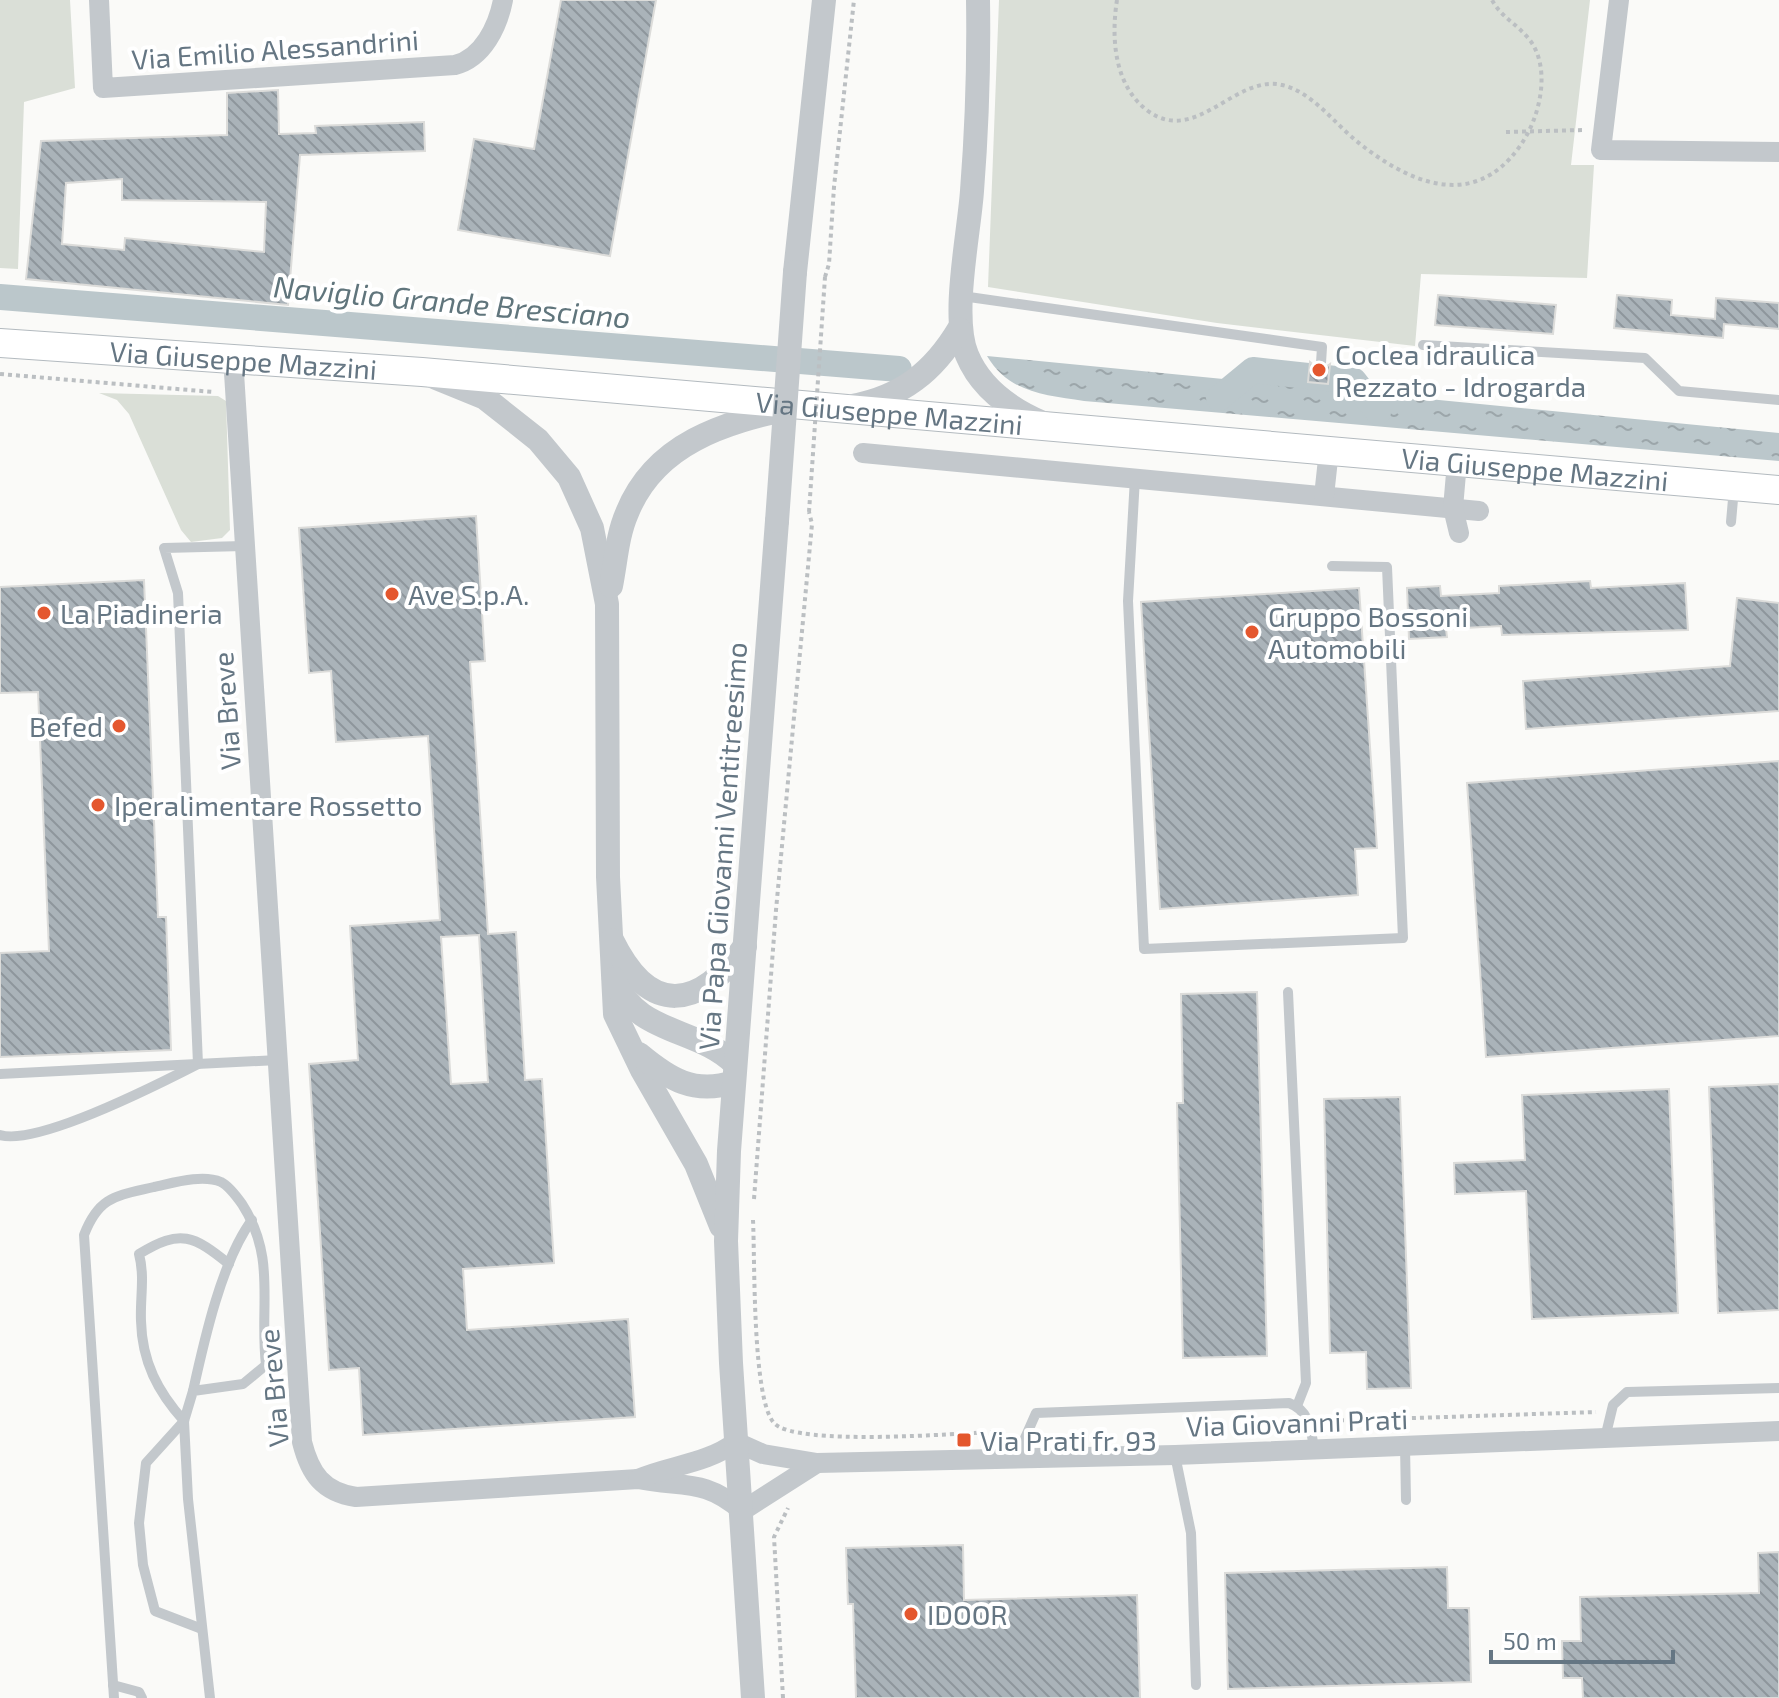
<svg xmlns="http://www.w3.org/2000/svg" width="1779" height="1698" font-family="'Exo 2',sans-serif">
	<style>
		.green { fill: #dadfd7 }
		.water { fill: url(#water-ripples) }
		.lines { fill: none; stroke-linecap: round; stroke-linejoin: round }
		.canal { stroke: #bbc7cb; stroke-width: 26 }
		.building { fill: url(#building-back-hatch); stroke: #dcdcda; stroke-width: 2; fill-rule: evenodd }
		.secondary-casing { stroke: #b3babf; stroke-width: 30 }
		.path { stroke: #bbbfc2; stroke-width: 4; stroke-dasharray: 4 4; stroke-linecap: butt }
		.service { stroke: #c3c8cc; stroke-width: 10 }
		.minor { stroke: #c3c8cc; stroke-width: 20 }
		.tertiary { stroke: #c3c8cc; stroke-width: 24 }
		.secondary { stroke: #fff; stroke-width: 28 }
		.path-bridge { stroke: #bbbfc2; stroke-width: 4; stroke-dasharray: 4 4; stroke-linecap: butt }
		.tertiary-bridge { stroke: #c3c8cc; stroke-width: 24 }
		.poi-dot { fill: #e4572e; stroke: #fff; stroke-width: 3 }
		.labels { text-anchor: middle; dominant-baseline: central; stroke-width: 8; stroke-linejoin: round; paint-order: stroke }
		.street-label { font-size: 28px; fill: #657683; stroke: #fff }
		.poi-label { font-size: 28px; fill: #657683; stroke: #fff; text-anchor: start }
		.water-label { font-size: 30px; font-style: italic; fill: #60757c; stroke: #fff }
	</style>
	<defs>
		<pattern id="water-ripples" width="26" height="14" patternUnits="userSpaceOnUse" patternTransform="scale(2)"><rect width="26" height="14" fill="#bbc7cb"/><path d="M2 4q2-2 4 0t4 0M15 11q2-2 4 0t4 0" fill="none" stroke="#9ca6aa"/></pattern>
		<pattern id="building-back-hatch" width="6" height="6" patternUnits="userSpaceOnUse" patternTransform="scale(2)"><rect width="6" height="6" fill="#aab3b9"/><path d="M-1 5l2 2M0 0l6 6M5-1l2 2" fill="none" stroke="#8e969c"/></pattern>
	</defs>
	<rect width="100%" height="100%" fill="#fafaf8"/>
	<g class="green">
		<path d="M 0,0 L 70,0 L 75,88 L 24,102 L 18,269 L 0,268 Z"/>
		<path d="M 999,0 L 1590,0 L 1571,165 L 1594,165 L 1587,278 L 1421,274 L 1415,346 L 1217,323 L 988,287 Z"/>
		<path d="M 99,393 L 218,396 L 226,401 L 230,530 L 222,538 L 191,542 L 181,530 L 129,414 L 117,400 Z"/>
	</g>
	<path class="water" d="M 987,356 L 1779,433 L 1779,461 L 1084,401 C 1045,395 1009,393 987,356 Z"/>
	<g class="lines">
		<g class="canal">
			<path d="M 0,297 L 899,369"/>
			<path d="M 1219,398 L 1253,370 L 1354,381 L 1378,412"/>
		</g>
	</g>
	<g class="building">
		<path d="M 561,0 L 656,0 L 610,256 L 458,230 L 474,139 L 534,149 Z"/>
		<path d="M 278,90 L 279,134 L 316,133 L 315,126 L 424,122 L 425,151 L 300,155 L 288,305 L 26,279 L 41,141 L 227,135 L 227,93 ZM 122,179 L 122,200 L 266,202 L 264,252 L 125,238 L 124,250 L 62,244 L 66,183 Z"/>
		<path d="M 1438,295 L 1556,305 L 1553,334 L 1435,325 Z"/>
		<path d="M 1617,295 L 1672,300 L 1671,315 L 1715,319 L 1716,298 L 1779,303 L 1779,329 L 1724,324 L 1723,338 L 1614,328 Z"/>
		<path d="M 1310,362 L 1320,371 L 1330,364 L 1328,384 L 1308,382 Z"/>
		<path d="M 476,516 L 485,661 L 470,662 L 488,934 L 516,932 L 525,1080 L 542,1079 L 554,1263 L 463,1269 L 467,1330 L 628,1319 L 635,1417 L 363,1435 L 359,1368 L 329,1370 L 309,1064 L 358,1060 L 350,926 L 440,920 L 428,736 L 336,742 L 331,671 L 309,673 L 299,528 ZM 479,935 L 488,1082 L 451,1084 L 441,937 Z"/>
		<path d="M 144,580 L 158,917 L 166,917 L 171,1050 L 0,1057 L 0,953 L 49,951 L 38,692 L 0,693 L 0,587 Z"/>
		<path d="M 1590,581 L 1591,588 L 1685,583 L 1688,630 L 1502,635 L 1501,626 L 1446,629 L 1447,637 L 1409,639 L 1407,588 L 1440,586 L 1441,596 L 1499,593 L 1499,586 Z"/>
		<path d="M 1359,588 L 1377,848 L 1355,849 L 1358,895 L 1160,909 L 1141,602 Z"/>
		<path d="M 1737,598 L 1779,603 L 1779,711 L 1526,729 L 1523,681 L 1730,666 Z"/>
		<path d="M 1779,761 L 1779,1036 L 1486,1057 L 1467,783 Z"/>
		<path d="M 1257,992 L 1267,1356 L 1183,1358 L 1177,1103 L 1183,1103 L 1181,994 Z"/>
		<path d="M 1779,1084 L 1779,1310 L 1718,1313 L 1709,1087 Z"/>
		<path d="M 1669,1089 L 1678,1313 L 1532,1319 L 1526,1191 L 1455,1194 L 1454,1163 L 1525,1160 L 1522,1095 Z"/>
		<path d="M 1400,1097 L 1411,1388 L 1367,1389 L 1366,1352 L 1330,1353 L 1324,1099 Z"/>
		<path d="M 963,1545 L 964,1600 L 1137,1595 L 1140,1698 L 856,1698 L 853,1604 L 848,1604 L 846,1548 Z"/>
		<path d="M 1779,1552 L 1779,1698 L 1583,1698 L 1582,1678 L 1563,1678 L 1562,1641 L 1581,1641 L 1580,1597 L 1759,1593 L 1758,1553 Z"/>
		<path d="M 1447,1567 L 1448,1608 L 1469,1608 L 1471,1682 L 1228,1689 L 1225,1573 Z"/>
	</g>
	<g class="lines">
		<defs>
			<g id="secondary">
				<path id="s1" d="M 0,343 L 422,372 L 1779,490"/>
			</g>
		</defs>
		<use href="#secondary" class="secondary-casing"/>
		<g class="path">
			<path d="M 1117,0 C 1111,38 1114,86 1148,111 C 1196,146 1235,74 1282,85 C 1310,91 1333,121 1354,139 C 1406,182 1473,213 1520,146 C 1540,118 1552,68 1529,39 C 1517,24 1501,17 1492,0"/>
			<path d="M 1506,132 L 1584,130"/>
			<path d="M 825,277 L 829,264 L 834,187 L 854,0"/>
			<path d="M 0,374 L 213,392"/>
			<path d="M 754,1199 L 776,910 L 812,524 L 809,512"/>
			<path d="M 753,1220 C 755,1259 752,1399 774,1423 C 796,1447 958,1433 996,1432"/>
			<path d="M 1324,1421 L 1596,1412"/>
			<path d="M 783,1698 L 774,1537 L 788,1508"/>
		</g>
		<g class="service">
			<path d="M 962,296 L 1322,347 L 1321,363"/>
			<path d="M 1423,345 L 1645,358 L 1679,391 L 1779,400"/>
			<path d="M 1135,478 L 1128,601 L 1144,949 L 1403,938 L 1387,567 L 1332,566"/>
			<path d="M 1731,522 L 1734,488"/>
			<path d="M 1288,992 L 1306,1383 L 1297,1406"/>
			<path d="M 0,1074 L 278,1060"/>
			<path d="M 0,1135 C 38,1146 161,1083 198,1064 L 178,593 L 164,548 L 244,546"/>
			<path d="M 193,1391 C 204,1341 222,1260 252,1220"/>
			<path d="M 1605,1438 L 1613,1405 L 1627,1392 L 1779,1388"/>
			<path d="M 1405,1446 L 1406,1500"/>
			<path d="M 1175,1455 L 1191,1533 L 1196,1685"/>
			<path d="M 1017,1456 L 1036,1413 L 1289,1403 C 1310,1411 1311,1429 1314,1449"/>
			<path d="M 202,1629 L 155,1611 L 143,1565 L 139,1523 L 146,1463 L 184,1421 C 158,1392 142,1362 141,1321 C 140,1297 145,1277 139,1254 C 181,1228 194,1236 229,1264"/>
			<path d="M 113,1685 L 139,1692 L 142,1698"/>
			<path d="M 114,1698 L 84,1235 C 99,1196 116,1196 154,1187 C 173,1183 202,1174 221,1182 C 229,1186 237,1197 242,1204 C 277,1258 259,1306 266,1365 L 243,1384 L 193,1391 L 184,1421 L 188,1499 L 210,1698"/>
		</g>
		<g class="minor">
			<path d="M 99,0 L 103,88 L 455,65 C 483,58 498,26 503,0"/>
			<path d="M 1619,0 L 1601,150 L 1779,152"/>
			<path d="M 233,357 L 302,1442 C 310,1474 323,1492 356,1497 L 638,1479 C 683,1488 704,1478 742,1511 L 817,1463"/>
			<path d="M 863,453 L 1479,511"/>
			<path d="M 1457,462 L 1453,508 L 1459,533"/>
			<path d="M 1324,496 L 1329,450"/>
			<path d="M 638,1479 C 671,1465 706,1464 736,1442 L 763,1454 L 817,1463 L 1175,1455 L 1779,1431"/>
		</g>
		<g class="tertiary">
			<path d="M 978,0 C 979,63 977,127 972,191 C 969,234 951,317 967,355 C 981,389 1010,409 1043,423"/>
			<path d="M 795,272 L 824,0"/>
			<path d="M 436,378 L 485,398 L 538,440 L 569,477 L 592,528 L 607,604 L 608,877 L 615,1014 L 642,1070 L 696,1164 L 721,1226"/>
			<path d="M 852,406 C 902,397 934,371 959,329"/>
			<path d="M 611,586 C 616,561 617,536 627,513 C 655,443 724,423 791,408"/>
			<path d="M 612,940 C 650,1017 698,1010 745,946"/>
			<path d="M 614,979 C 636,1035 698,1027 735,1064"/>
			<path d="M 639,1054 C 669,1079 694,1095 734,1082"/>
			<path d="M 753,1698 L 731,1363 L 726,1241 L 729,1151 L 777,521"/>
		</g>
		<use href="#secondary" class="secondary"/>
		<path class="path-bridge" d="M 809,512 L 825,277"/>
		<path class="tertiary-bridge" d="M 777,521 L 795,272"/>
	</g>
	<g class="poi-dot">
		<circle cx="1319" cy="370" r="8"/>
		<circle cx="392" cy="594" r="8"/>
		<circle cx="44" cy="613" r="8"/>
		<circle cx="1252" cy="632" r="8"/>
		<circle cx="119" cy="726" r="8"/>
		<circle cx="98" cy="805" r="8"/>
		<rect x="956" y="1432" width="16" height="16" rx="4"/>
		<circle cx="911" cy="1614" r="8"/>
	</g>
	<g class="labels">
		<g class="street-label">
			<text transform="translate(275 49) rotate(-4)">Via Emilio Alessandrini</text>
			<text stroke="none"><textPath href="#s1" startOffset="244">Via Giuseppe Mazzini</textPath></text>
			<text stroke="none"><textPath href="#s1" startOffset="892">Via Giuseppe Mazzini</textPath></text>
			<text stroke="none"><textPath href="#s1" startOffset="1540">Via Giuseppe Mazzini</textPath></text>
			<text transform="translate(226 711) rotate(-94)">Via Breve</text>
			<text transform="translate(722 846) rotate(-86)">Via Papa Giovanni Ventitreesimo</text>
			<text transform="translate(273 1388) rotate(-95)">Via Breve</text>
			<text transform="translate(1297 1422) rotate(-2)">Via Giovanni Prati</text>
		</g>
		<g class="poi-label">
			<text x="1335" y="354">Coclea idraulica<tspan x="1335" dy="32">Rezzato - Idrogarda</tspan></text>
			<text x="408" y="594">Ave S.p.A.</text>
			<text x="60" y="613">La Piadineria</text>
			<text x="1268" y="616">Gruppo Bossoni<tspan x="1268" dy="32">Automobili</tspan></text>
			<text x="103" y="726" text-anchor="end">Befed</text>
			<text x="114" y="805">Iperalimentare Rossetto</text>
			<text x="980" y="1440">Via Prati fr. 93</text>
			<text x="927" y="1614">IDOOR</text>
		</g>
		<g class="water-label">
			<text transform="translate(452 301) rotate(5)">Naviglio Grande Bresciano</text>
		</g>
	</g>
	<path d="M1491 1650v12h182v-12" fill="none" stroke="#657683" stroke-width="4"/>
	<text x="1503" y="1650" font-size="24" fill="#657683" stroke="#ffffff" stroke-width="6" paint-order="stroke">50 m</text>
</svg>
